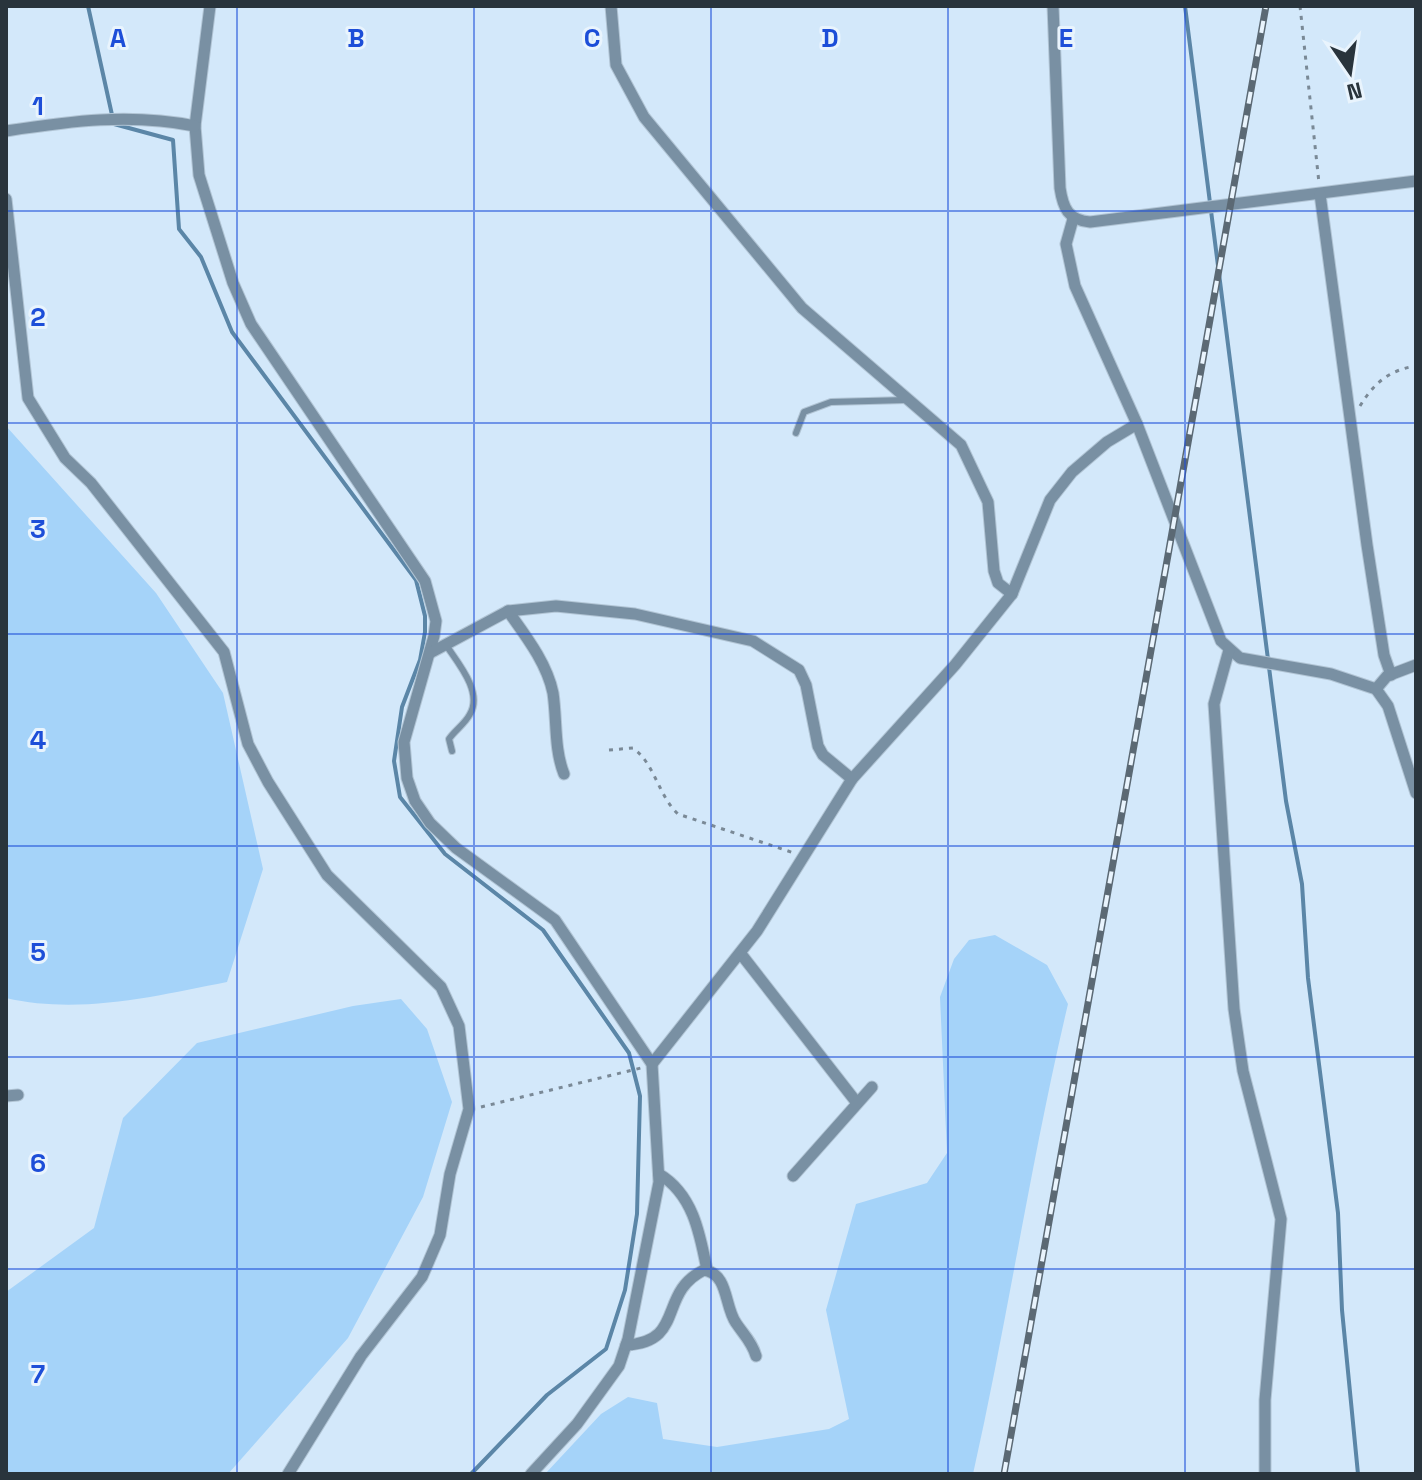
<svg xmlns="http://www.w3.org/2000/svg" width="1422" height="1480" font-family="'Space Grotesk',sans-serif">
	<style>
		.green { fill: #a5d3f9 }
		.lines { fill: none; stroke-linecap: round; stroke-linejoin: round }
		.stream { stroke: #5b86a7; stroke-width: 4 }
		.service-casing { stroke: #b1c4d4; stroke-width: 8 }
		.minor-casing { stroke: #b1c4d4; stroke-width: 13 }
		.path { stroke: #7a8996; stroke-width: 3; stroke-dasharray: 4 6; stroke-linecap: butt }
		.service { stroke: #7990a3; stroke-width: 6 }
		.minor { stroke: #7990a3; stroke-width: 11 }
		.rail-casing { stroke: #5b6974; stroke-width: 7 }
		.rail { stroke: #e9f4fd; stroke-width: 4; stroke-dasharray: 12; stroke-linecap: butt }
		.grid { fill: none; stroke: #1d4ed8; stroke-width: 2; stroke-opacity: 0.55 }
		.grid-label { font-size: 26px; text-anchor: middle; font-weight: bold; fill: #1d4ed8; stroke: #e9f4fd; stroke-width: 6; stroke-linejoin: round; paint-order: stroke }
	</style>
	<rect width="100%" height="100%" fill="#d3e8fa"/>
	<g class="green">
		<path d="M 6,426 L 156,593 L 223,693 L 263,869 L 227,982 C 156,996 79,1015 6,998 Z"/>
		<path d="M 995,935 L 1047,965 L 1068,1004 C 1031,1160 1008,1318 973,1474 L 545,1474 L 601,1414 L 628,1397 L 657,1403 L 663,1439 L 717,1447 L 829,1429 L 849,1419 L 826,1310 L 856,1204 L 927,1183 L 947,1153 L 940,997 L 954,959 L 969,940 Z"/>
		<polygon points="401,999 427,1029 452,1102 423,1197 348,1338 228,1474 6,1474 6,1292 94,1228 123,1118 197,1043 353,1006"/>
	</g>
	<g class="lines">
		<g class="stream">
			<polyline points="88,6 114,124 173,140 179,229 201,257 232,332 416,580 425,616 425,632 420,660 402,707 394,761 400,797 445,854 543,930 629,1053 640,1096 637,1214 625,1290 606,1349 547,1395 471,1474"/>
			<polyline points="1185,6 1286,801 1302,884 1308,978 1338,1213 1342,1310 1358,1474"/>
		</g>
		<g class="service-casing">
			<g id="service">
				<polyline points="796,433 804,412 831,402 906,400"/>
				<path d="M 446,645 C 458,663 483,692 470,714 C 465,724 455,730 449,739 L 452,751"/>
			</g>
		</g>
		<g class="minor-casing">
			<g id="minor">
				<polyline points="210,6 195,126 199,175 233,283 251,324 425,581 436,621 434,636 404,742 407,778 415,801 430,823 456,848 555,920 652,1064 659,1182 628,1339 619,1366 577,1424 531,1474"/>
				<polyline points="611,6 616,65 644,117 802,308 961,445 988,502 994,571 998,583 1012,594"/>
				<path d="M 1053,6 L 1060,188 C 1063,208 1068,220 1090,222 L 1416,181"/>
				<path d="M 6,131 C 71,121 130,113 195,126"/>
				<polyline points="1320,194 1367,545 1384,655 1391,675"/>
				<polyline points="6,199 28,398 65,458 91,483 224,652 248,744 268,782 327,875 441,987 459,1026 469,1109 450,1174 440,1235 422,1277 361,1356 288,1474"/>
				<polyline points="1073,219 1066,244 1075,286 1137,424 1221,641 1240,658 1331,674 1376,689 1388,706 1416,793"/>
				<path d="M 508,611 C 525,635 547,663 553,693 C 557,720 554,749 564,774"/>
				<polyline points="1229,650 1214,704 1234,1009 1243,1071 1281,1219 1265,1400 1265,1474"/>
				<polyline points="430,653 508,611 556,606 635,614 753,641 799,670 806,685 818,746 823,755 852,779"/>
				<polyline points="1376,689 1387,676 1416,665"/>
				<polyline points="741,954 857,1103"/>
				<polyline points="652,1064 757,931 852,779 955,665 1012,594 1050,500 1072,472 1107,442 1137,424"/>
				<polyline points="6,1096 18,1095"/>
				<path d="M 659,1174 C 693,1194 700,1234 707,1270"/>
				<polyline points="793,1176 872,1087"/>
				<path d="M 626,1345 C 686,1342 657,1293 704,1270 C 729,1274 724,1306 736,1323 C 744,1335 752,1342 756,1356"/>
			</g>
		</g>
		<g class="path">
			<polyline points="1300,6 1319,183"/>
			<path d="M 1360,406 C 1374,383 1389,370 1416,366"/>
			<path d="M 609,750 L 633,748 C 655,764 658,795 678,814 L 794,853"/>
			<polyline points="481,1107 641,1068"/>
		</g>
		<use href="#service" class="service"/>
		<use href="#minor" class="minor"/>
		<g class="rail-casing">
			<polyline id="rail" points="1004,1474 1266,6"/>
		</g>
		<use href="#rail" class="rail"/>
	</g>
	<path class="grid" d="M 237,6 L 237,1474M 474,6 L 474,1474M 711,6 L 711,1474M 948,6 L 948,1474M 1185,6 L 1185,1474M 6,211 L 1416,211M 6,423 L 1416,423M 6,634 L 1416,634M 6,846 L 1416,846M 6,1057 L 1416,1057M 6,1269 L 1416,1269"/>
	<g class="grid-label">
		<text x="118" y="47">A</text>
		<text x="356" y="47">B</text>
		<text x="592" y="47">C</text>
		<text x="830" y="47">D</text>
		<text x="1066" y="47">E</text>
		<text x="38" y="115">1</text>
		<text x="38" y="326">2</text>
		<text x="38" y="538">3</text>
		<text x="38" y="749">4</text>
		<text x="38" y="961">5</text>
		<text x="38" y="1172">6</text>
		<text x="38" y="1383">7</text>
	</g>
	<rect width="1422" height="1480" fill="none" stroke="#29343c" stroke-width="16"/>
	<g transform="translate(1350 72) rotate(167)" stroke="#e9f4fd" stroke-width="6" paint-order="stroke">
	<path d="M0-6L14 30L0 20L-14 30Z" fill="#29343c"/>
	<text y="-12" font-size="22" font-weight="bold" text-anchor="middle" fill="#29343c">N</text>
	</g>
</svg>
